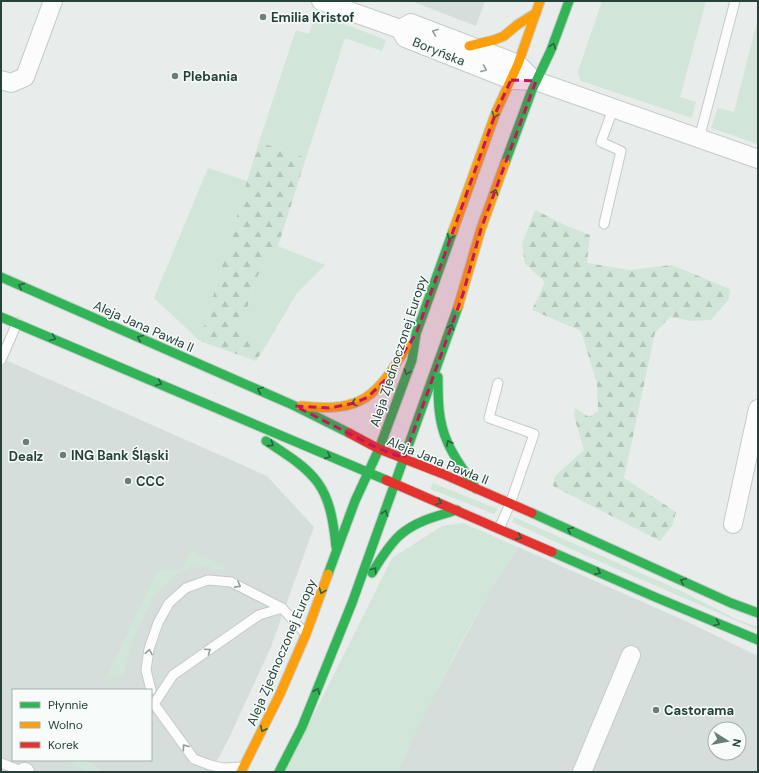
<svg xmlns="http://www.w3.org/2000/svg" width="759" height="773" font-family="'DM Sans',sans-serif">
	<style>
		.built { fill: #d6dedb; fill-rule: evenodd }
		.green { fill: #d1e6d8 }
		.forest { fill: url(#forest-firs) }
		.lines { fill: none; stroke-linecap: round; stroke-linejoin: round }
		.lane-casing { stroke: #c5cac8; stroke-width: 11 }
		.street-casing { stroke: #c5cac8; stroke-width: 20 }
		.fast-casing { stroke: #c3cbc8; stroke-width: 11 }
		.slow-casing { stroke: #c3cbc8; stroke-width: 11 }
		.jam-casing { stroke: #c3cbc8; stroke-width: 11 }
		.lane { stroke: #fcfcfc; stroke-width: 9 }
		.street { stroke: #fcfcfc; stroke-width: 18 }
		.fast { stroke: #30b455; stroke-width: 9 }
		.slow { stroke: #ff9f0a; stroke-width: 9 }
		.jam { stroke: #e5322d; stroke-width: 9 }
		.oneway { stroke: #909f9b }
		.oneway2 { stroke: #286442 }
		.marked { fill: #c2185b; fill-opacity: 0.2; stroke: #c2185b; stroke-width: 3; stroke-dasharray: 8 5; stroke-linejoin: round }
		.poi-dot { fill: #697e78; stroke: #f7fbf9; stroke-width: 1.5 }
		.labels { text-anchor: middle; stroke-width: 3; stroke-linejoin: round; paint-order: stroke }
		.poi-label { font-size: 13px; font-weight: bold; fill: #24423a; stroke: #f7fbf9; text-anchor: start }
		.street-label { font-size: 13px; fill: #24423a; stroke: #f7fbf9 }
	</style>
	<defs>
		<pattern id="forest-firs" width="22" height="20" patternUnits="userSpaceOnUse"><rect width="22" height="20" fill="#d1e6d8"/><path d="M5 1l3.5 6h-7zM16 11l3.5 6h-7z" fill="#b3c6ba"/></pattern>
	</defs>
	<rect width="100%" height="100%" fill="#e8edeb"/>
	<g class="built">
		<polygon points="411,1 485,1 476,26"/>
		<path d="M 1,358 L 267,476 L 314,527 L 271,647 L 229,738 L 211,772 L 1,772 ZM 13,690 L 151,690 L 151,760 L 13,760 Z"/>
		<path d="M 518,547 L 688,622 L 758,656 L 758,772 L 397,772 L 426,709 L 490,591 ZM 715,729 L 739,729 L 739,753 L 715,753 Z"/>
	</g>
	<g class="green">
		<polygon points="602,1 706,1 680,97 696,102 692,118 581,81 578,72"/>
		<polygon points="316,13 386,40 382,51 345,38 306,158 259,142 296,30 309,34"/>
		<polygon points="758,18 758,144 711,128 718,108 734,112"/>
		<polygon points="208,168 247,181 200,341 154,298"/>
		<polygon points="278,246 325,265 297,293 267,344 241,330 252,291 263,263"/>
		<polygon points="433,483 498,509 494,514 430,489"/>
		<polygon points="514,517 679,590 736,619 758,627 758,630 582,554 512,522"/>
		<path d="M 463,523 L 518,547 C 471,619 433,694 397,772 L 285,772 L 392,558 L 442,526 Z"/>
		<polygon points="191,551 225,566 223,571 199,564 177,574 153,597 132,642 123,675 106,679 157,571 182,569"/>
		<polygon points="68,760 87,760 102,772 88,772"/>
	</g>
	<g class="forest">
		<polygon points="259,142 306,158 278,246 263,263 252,291 241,330 267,344 256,361 200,341 247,181"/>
		<polygon points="535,210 567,226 590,235 587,263 630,270 672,265 730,289 729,299 711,320 692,321 670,317 655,333 624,478 676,512 672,526 660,541 553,486 555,476 584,450 574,416 575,408 589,417 598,411 597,384 581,331 532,310 545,282 525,264 522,244"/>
	</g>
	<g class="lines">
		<g class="lane-casing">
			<g id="lane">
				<polyline points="699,139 735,1"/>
				<polyline points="604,224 621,151 601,142 613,109"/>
				<polyline points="1,360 17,323"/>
				<polyline points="498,383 489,418 534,434 510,504 499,529"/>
				<polyline points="151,690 146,670 149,649 158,623 169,603 186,588 208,580 231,582 282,608"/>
				<polyline points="1,763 24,772"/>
				<polyline points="243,767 223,768 210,765 194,759 154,704 173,675 259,615 282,608 305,633"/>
			</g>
		</g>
		<g class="street-casing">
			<g id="street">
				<polyline points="321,1 400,29"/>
				<polyline points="400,29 405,38 511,80 536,81 758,159"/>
				<polyline points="400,29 411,23 416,25 518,64 528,74"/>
				<polyline points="1,80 11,83 25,77 53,1"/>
				<polyline points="733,524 758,409"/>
				<polyline points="24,772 25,772"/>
				<polyline points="582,772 631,655"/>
			</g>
		</g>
		<g class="fast-casing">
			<g id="fast">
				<polyline points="505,163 532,90 551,50 569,1"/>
				<polyline points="1,277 295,406 349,433"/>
				<polyline points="1,317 386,480"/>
				<path d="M 438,377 C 438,399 438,421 447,441 C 453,457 467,474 476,489"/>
				<path d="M 266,441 C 317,474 330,484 336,547"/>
				<polyline points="532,513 731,603 758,613"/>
				<polyline points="552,552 655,597 758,640"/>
				<path d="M 372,573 C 380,560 388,546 400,535 C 416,521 437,516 457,510"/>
				<polyline points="328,574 355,501 379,449 412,360 416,334 453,231"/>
				<polyline points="279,772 302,727 352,603 458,307"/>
			</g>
		</g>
		<g class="slow-casing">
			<g id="slow">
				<polyline points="469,46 494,40 504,36 517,25 536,13"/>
				<polyline points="453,231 496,112 518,64 540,1"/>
				<polyline points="458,307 481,229 505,163"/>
				<path d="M 301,406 C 363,413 377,396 407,346"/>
				<polyline points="241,772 280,694 306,634 328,574"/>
			</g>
		</g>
		<g class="jam-casing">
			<g id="jam">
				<polyline points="349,433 379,449 443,474 532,513"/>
				<polyline points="386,480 552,552"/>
			</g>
		</g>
		<use href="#lane" class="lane"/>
		<use href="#street" class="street"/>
		<use href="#fast" class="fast"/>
		<use href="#slow" class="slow"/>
		<use href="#jam" class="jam"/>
	</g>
	<defs><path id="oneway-chevron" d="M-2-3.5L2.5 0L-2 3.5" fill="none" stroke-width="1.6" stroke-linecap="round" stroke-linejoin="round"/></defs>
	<g class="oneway">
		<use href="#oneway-chevron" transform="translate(435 32) rotate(-158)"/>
		<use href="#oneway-chevron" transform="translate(484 69) rotate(22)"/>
		<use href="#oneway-chevron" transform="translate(238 585) rotate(28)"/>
		<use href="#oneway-chevron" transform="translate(208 651) rotate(-35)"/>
		<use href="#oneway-chevron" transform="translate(149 652) rotate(-79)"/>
		<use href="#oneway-chevron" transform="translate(185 747) rotate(-126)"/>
	</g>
	<g class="oneway2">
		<use href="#oneway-chevron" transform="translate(553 46) rotate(-69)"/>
		<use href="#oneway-chevron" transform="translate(495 115) rotate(111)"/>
		<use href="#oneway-chevron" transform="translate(495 192) rotate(-70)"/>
		<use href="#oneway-chevron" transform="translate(450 237) rotate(110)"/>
		<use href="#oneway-chevron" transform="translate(21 286) rotate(-156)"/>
		<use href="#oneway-chevron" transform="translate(451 327) rotate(-70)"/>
		<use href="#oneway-chevron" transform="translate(53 338) rotate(23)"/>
		<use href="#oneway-chevron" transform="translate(140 338) rotate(-157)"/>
		<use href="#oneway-chevron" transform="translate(407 372) rotate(110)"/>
		<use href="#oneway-chevron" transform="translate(159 383) rotate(23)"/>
		<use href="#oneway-chevron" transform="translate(260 390) rotate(-157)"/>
		<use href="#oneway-chevron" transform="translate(354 403) rotate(162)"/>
		<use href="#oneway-chevron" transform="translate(449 443) rotate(-116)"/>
		<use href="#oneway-chevron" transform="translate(271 444) rotate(33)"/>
		<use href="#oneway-chevron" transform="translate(328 456) rotate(24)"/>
		<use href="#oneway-chevron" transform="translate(439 502) rotate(23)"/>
		<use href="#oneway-chevron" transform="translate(385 513) rotate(-70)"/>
		<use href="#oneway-chevron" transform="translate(570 530) rotate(-156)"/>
		<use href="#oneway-chevron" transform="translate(519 537) rotate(24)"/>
		<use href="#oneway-chevron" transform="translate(374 570) rotate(-56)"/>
		<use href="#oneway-chevron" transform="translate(598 572) rotate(24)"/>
		<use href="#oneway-chevron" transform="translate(683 581) rotate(-155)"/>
		<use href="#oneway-chevron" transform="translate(322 591) rotate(111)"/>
		<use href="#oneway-chevron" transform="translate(717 623) rotate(22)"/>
		<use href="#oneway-chevron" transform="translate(317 691) rotate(-68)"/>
		<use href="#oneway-chevron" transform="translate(263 729) rotate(116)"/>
	</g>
	<path class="marked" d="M 511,80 L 536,81 L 481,229 L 463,294 L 404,458 L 379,449 L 295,406 L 330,408 L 355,403 L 368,397 L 385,380 L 416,334 L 496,112 Z"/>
	<g class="poi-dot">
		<circle cx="263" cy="17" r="4"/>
		<circle cx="175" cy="76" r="4"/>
		<circle cx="26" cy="442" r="4"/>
		<circle cx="63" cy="455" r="4"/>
		<circle cx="128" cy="481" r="4"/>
		<circle cx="656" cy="710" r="4"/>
	</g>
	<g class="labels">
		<g class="poi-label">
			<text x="271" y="22">Emilia Kristof</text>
			<text x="183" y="81">Plebania</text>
			<text x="71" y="460">ING Bank Śląski</text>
			<text x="26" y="461" text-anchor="middle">Dealz</text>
			<text x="136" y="486">CCC</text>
			<text x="664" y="715">Castorama</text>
		</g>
		<g class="street-label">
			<text transform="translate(439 51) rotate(22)" y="5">Boryńska</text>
			<text transform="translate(144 326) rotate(24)" y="5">Aleja Jana Pawła II</text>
			<text transform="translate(398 351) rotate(-72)" y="5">Aleja Zjednoczonej Europy</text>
			<text transform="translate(438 460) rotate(22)" y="5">Aleja Jana Pawła II</text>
			<text transform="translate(281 652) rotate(-67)" y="5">Aleja Zjednoczonej Europy</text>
		</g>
	</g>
	<rect width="759" height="773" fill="none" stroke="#24423a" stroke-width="4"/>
	<rect x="12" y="689" width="140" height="72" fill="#f7fbf9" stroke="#a3b1ad"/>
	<rect x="20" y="702" width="20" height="6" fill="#30b455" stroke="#a3b1ad"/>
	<text x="48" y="709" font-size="12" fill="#24423a">Płynnie</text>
	<rect x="20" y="722" width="20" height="6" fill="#ff9f0a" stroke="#a3b1ad"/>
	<text x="48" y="729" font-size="12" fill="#24423a">Wolno</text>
	<rect x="20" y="742" width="20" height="6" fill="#e5322d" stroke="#a3b1ad"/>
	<text x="48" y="749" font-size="12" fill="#24423a">Korek</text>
	<g transform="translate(727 741) rotate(101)"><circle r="19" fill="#f7fbf9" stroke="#a3b1ad"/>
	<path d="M0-3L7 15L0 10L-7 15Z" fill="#697e78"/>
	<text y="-6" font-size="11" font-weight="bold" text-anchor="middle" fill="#24423a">N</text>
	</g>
</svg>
